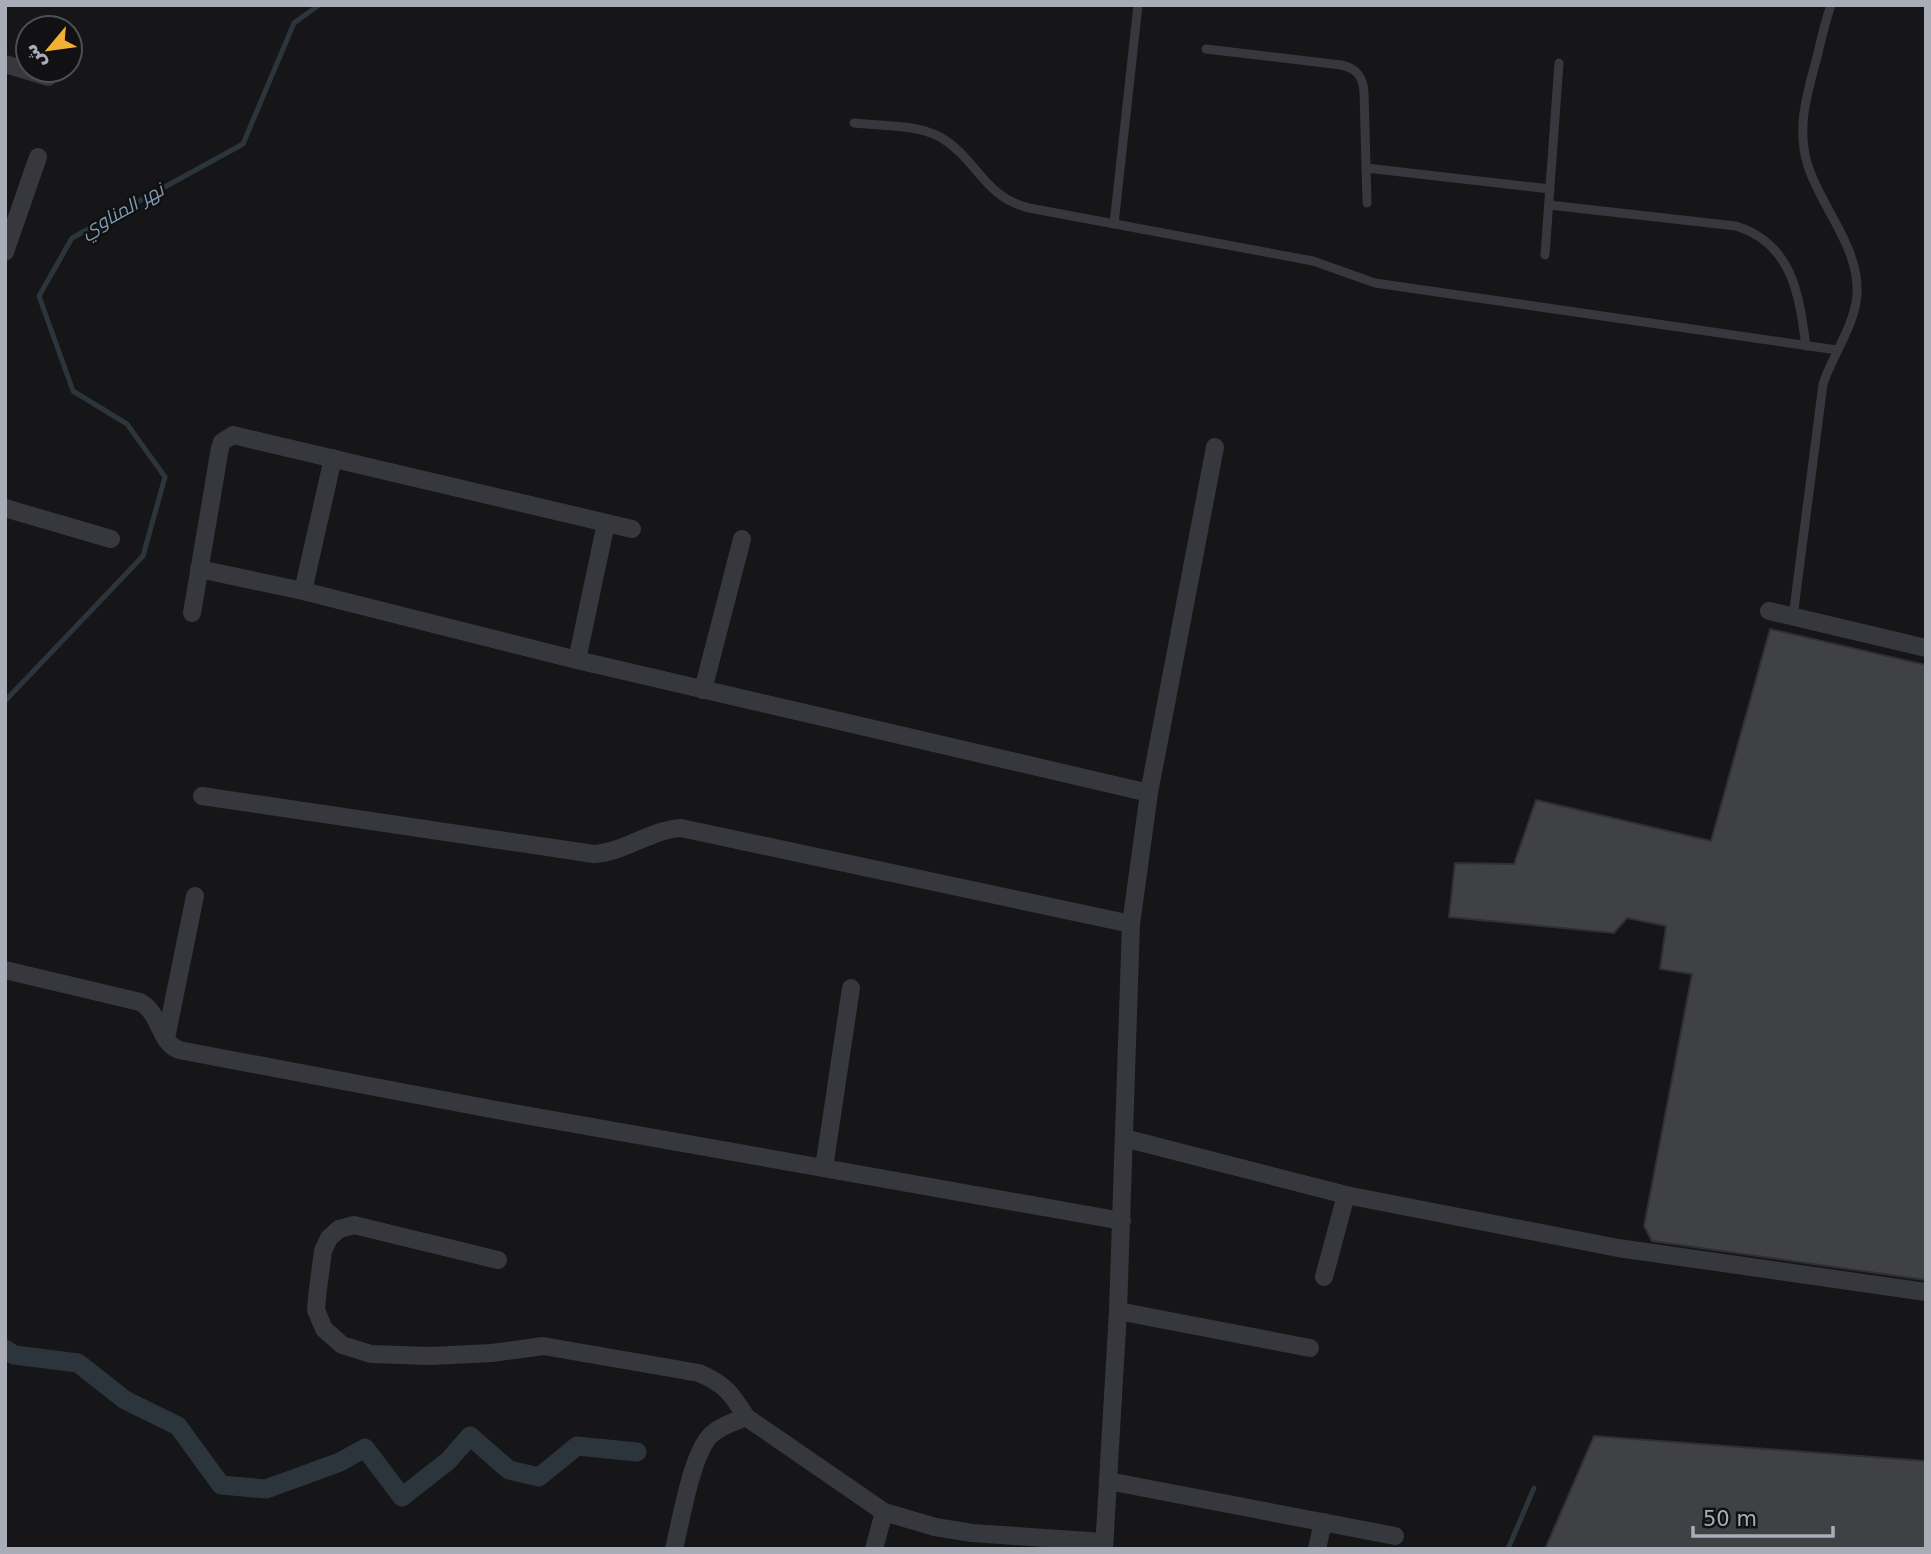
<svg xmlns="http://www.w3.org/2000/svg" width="1931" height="1554" font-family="'DejaVu Sans',Cairo,sans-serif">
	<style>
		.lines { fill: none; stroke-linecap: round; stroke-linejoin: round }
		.stream { stroke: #2c353c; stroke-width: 5 }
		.canal { stroke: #2c353c; stroke-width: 19 }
		.building { fill: #404145; stroke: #303034; stroke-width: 2 }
		.lane { stroke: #37383d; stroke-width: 9 }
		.street { stroke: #37383d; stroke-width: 18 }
		.labels { text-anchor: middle; stroke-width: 5; stroke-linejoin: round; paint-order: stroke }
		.water-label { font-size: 19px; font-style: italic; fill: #7f9bb3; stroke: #111113 }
	</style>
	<rect width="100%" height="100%" fill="#161618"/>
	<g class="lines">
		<g class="stream">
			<polyline points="5,701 143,556 165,477 127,424 73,391 39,296 72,238 243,144 294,23 319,5"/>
			<polyline points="1508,1549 1534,1488"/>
		</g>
		<polyline class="canal" points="5,1349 14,1355 78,1363 125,1400 178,1426 221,1485 266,1489 340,1462 365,1448 402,1497 448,1461 470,1436 509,1470 539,1477 577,1446 637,1452"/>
	</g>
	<g class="building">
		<polygon points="1770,629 1926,665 1926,1280 1652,1241 1644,1226 1692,974 1660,969 1666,926 1627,918 1614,933 1449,917 1455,863 1514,864 1536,800 1711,841"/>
		<polygon points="1594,1436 1926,1461 1926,1549 1545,1549"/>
	</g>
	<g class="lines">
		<g class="lane">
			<path d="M 1206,49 L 1341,65 C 1356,68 1363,76 1364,92 L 1367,203"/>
			<path d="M 854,123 C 881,126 916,124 940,137 C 977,158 983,197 1029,208 L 1313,261 L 1375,283 L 1837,350"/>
			<polyline points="1366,168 1550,189"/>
			<path d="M 1549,205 L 1736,226 C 1793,244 1799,295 1806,346"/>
			<polyline points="1114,224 1138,5"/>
			<polyline points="1545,255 1559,63"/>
			<path d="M 1793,617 L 1823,384 C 1833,354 1854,327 1857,295 C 1860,248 1822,209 1808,166 C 1796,128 1807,94 1817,57 C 1821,40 1825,22 1831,5"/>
		</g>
		<g class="street">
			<polyline points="5,64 48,77"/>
			<polyline points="5,252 38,157"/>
			<polyline points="5,508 111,539"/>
			<polyline points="199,569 303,591 577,660 1149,793"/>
			<polyline points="303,591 333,458"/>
			<polyline points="1769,611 1926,648"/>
			<polyline points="192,613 220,448 222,442 233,435 632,529"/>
			<polyline points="577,660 606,523"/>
			<polyline points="703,690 742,539"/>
			<path d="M 202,796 L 594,854 C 625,852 650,830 681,828 L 1131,924"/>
			<path d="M 5,970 L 140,1002 C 160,1012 159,1043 179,1050 L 491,1109 L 1122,1221"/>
			<polyline points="166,1038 195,896"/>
			<polyline points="1124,1138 1346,1195 1618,1248 1926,1292"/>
			<polyline points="824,1168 851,988"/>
			<path d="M 498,1260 L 354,1225 L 339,1229 L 329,1238 L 323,1251 L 317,1297 L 316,1310 L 324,1329 L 342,1345 L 371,1354 L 430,1356 L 492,1353 L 543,1346 L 699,1373 C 725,1384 732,1394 746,1417"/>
			<polyline points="1324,1277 1346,1195"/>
			<polyline points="1118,1311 1310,1348"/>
			<polyline points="1108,1481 1395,1536"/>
			<path d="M 674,1549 C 681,1521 692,1451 712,1434 C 722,1425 734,1422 746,1417 L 884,1512 L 935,1527 L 972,1533 L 1104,1542"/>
			<polyline points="874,1549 884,1512"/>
			<polyline points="1104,1549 1118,1311 1131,924 1149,793 1215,447"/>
			<polyline points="1317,1549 1323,1522"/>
		</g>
	</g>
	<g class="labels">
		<g class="water-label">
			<text transform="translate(122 210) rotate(-29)" y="7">نهر المناوي</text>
		</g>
	</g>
	<rect width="1931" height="1554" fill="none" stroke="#a8adb8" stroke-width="14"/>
	<g transform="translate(49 49) rotate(241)"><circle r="33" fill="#111113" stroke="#4d4f55" stroke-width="2"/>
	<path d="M0-5L12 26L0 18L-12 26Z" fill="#f2b134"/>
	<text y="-10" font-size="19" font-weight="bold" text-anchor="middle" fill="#a8adb8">ش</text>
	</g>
	<path d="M1693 1526v10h140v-10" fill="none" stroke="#a8adb8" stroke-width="3.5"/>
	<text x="1703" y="1526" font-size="21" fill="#a8adb8" stroke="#111113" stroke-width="5" paint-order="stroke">50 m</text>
</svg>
